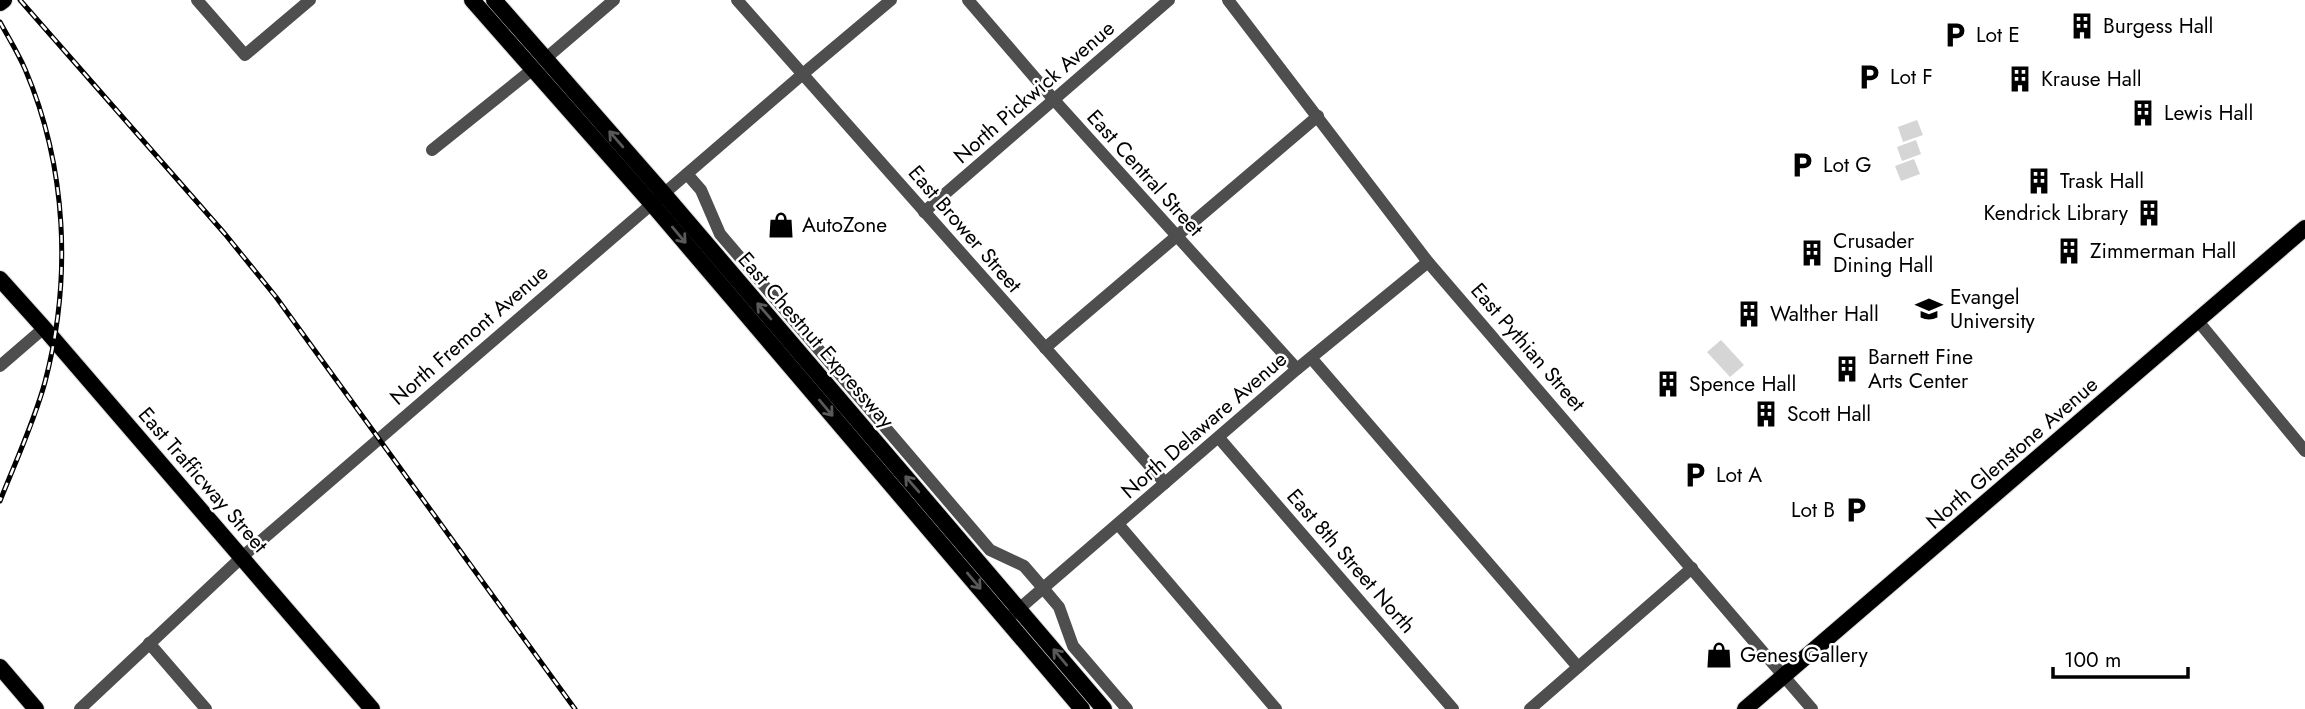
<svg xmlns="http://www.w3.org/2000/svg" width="2305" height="709" font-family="Jost,sans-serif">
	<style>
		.grass { fill: #d5d5d5 }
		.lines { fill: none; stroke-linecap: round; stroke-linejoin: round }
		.major-casing { stroke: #dbdbdb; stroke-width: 18 }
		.minor { stroke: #4e4e4e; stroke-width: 12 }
		.major { stroke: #000; stroke-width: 16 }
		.rail-casing { stroke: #000; stroke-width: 5 }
		.rail { stroke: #fff; stroke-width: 2.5; stroke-dasharray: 8; stroke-linecap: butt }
		.oneway { stroke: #595959 }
		.labels { text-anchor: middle; stroke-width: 5; stroke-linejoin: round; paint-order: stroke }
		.poi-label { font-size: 21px; fill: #000; stroke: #fff; text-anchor: start }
		.street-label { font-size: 21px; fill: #000; stroke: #fff }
	</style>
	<rect width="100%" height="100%" fill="#fff"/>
	<g class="grass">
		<polygon points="1917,120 1923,135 1903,142 1898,127"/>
		<polygon points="1916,140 1921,154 1902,161 1897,147"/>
		<polygon points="1914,159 1920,174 1901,181 1895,166"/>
		<polygon points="1721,340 1744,365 1730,377 1707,352"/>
	</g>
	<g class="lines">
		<g class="major-casing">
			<g id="major">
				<polyline points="472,0 652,204 1082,709"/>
				<polyline points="494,0 664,194 1104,709"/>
				<polyline points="0,3 4,0"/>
				<polyline points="0,279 44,328 372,709"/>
				<polyline points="0,667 36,709"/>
				<polyline points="1745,709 2305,228"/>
			</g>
		</g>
		<g class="minor">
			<polyline points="197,0 245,55 310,0"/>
			<polyline points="737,0 1165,483"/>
			<polyline points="968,0 1055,101 1297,369"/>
			<polyline points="1228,0 1428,262 1812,709"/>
			<polyline points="545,59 614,0"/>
			<polyline points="432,150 533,69"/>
			<polyline points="687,174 701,190 720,234 990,550 1024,566 1043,588 1059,607 1073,646 1127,709"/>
			<polyline points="924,212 1169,0"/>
			<polyline points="2198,321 2305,451"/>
			<polyline points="1045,348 1318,116"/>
			<polyline points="1312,359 1578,667"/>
			<polyline points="0,366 44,328"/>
			<polyline points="1219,438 1453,709"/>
			<polyline points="1118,524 1276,709"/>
			<polyline points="1012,615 1297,369 1428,262"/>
			<polyline points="149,643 206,709"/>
			<polyline points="80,709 242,557 804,73 891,0"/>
			<polyline points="1530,709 1692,568"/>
		</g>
		<use href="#major" class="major"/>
		<g class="rail-casing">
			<g id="rail">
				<polyline points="20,0 225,234 276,297 575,709"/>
				<path d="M 0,22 C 8,37 18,53 25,69 C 67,167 72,279 45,382 C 34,422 15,463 0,501"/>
			</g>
		</g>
		<use href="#rail" class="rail"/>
	</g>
	<defs><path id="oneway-shaft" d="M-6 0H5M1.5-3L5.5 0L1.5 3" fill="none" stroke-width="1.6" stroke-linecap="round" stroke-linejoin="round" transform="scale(1.75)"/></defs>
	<g class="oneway">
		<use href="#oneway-shaft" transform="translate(616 139) rotate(-131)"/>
		<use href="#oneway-shaft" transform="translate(679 235) rotate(50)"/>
		<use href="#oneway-shaft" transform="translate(764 311) rotate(-131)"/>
		<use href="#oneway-shaft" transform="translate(826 408) rotate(50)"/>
		<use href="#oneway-shaft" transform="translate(912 484) rotate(-131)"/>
		<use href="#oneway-shaft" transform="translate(974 581) rotate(50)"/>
		<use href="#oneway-shaft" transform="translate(1060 657) rotate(-130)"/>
	</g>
	<defs>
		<g id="building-bare" transform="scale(2.1)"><path d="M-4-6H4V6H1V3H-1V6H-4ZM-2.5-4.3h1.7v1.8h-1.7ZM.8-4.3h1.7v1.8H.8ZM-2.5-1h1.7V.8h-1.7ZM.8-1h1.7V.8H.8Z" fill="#000" stroke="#fff" stroke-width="2.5" paint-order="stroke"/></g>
		<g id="parking-bare" transform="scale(2.1)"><path d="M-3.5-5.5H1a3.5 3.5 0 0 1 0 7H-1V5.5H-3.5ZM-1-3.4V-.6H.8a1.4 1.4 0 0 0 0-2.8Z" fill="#000" stroke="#fff" stroke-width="2.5" paint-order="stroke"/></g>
		<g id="shop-bare" transform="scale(2.1)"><path d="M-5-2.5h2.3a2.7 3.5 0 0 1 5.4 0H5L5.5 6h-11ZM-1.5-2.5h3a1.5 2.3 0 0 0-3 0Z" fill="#000" stroke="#fff" stroke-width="2.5" paint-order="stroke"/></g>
		<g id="university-bare" transform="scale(2.1)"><path d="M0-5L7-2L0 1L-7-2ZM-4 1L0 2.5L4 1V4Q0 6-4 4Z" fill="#000" stroke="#fff" stroke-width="2.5" paint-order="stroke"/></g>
	</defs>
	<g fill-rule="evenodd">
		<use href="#building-bare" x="2082" y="26"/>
		<use href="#parking-bare" x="1955" y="35"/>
		<use href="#parking-bare" x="1869" y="77"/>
		<use href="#building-bare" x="2020" y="79"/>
		<use href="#building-bare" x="2143" y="113"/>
		<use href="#parking-bare" x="1802" y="165"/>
		<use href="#building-bare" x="2039" y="181"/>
		<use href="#building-bare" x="2149" y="213"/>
		<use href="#shop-bare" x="781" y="225"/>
		<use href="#building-bare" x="2069" y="251"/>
		<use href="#building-bare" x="1812" y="253"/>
		<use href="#university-bare" x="1929" y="309"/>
		<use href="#building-bare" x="1749" y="314"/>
		<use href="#building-bare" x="1847" y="369"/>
		<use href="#building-bare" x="1668" y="384"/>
		<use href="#building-bare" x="1766" y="414"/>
		<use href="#parking-bare" x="1695" y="475"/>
		<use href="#parking-bare" x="1856" y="510"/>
		<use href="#shop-bare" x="1719" y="655"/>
	</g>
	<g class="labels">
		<g class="poi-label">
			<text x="2103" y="33">Burgess Hall</text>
			<text x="1976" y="42">Lot E</text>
			<text x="1890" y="84">Lot F</text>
			<text x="2041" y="86">Krause Hall</text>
			<text x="2164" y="120">Lewis Hall</text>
			<text x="1823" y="172">Lot G</text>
			<text x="2060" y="188">Trask Hall</text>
			<text x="2128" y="220" text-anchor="end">Kendrick Library</text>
			<text x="802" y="232">AutoZone</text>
			<text x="1833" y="248">Crusader<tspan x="1833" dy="24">Dining Hall</tspan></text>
			<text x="2090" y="258">Zimmerman Hall</text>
			<text x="1950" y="304">Evangel<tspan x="1950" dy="24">University</tspan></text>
			<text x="1770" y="321">Walther Hall</text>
			<text x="1868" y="364">Barnett Fine<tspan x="1868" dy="24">Arts Center</tspan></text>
			<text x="1689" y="391">Spence Hall</text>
			<text x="1787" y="421">Scott Hall</text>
			<text x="1716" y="482">Lot A</text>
			<text x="1835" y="517" text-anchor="end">Lot B</text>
			<text x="1740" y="662">Genes Gallery</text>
		</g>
		<g class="street-label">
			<text transform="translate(1034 92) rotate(-41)" y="7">North Pickwick Avenue</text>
			<text transform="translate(1145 173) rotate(48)" y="7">East Central Street</text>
			<text transform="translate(965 229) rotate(49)" y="7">East Brower Street</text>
			<text transform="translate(469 335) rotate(-41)" y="7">North Fremont Avenue</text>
			<text transform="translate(816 340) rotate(49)" y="7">East Chestnut Expressway</text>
			<text transform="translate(1528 347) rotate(49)" y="7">East Pythian Street</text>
			<text transform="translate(1204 425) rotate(-41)" y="7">North Delaware Avenue</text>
			<text transform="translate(2012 453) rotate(-41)" y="7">North Glenstone Avenue</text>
			<text transform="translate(203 480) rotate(49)" y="7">East Trafficway Street</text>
			<text transform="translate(1351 561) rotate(49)" y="7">East 8th Street North</text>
		</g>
	</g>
	<path d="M2053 667v10h135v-10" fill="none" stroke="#000000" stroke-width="3.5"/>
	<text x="2064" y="667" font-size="21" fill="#000000" stroke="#ffffff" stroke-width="5" paint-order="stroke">100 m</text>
</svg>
